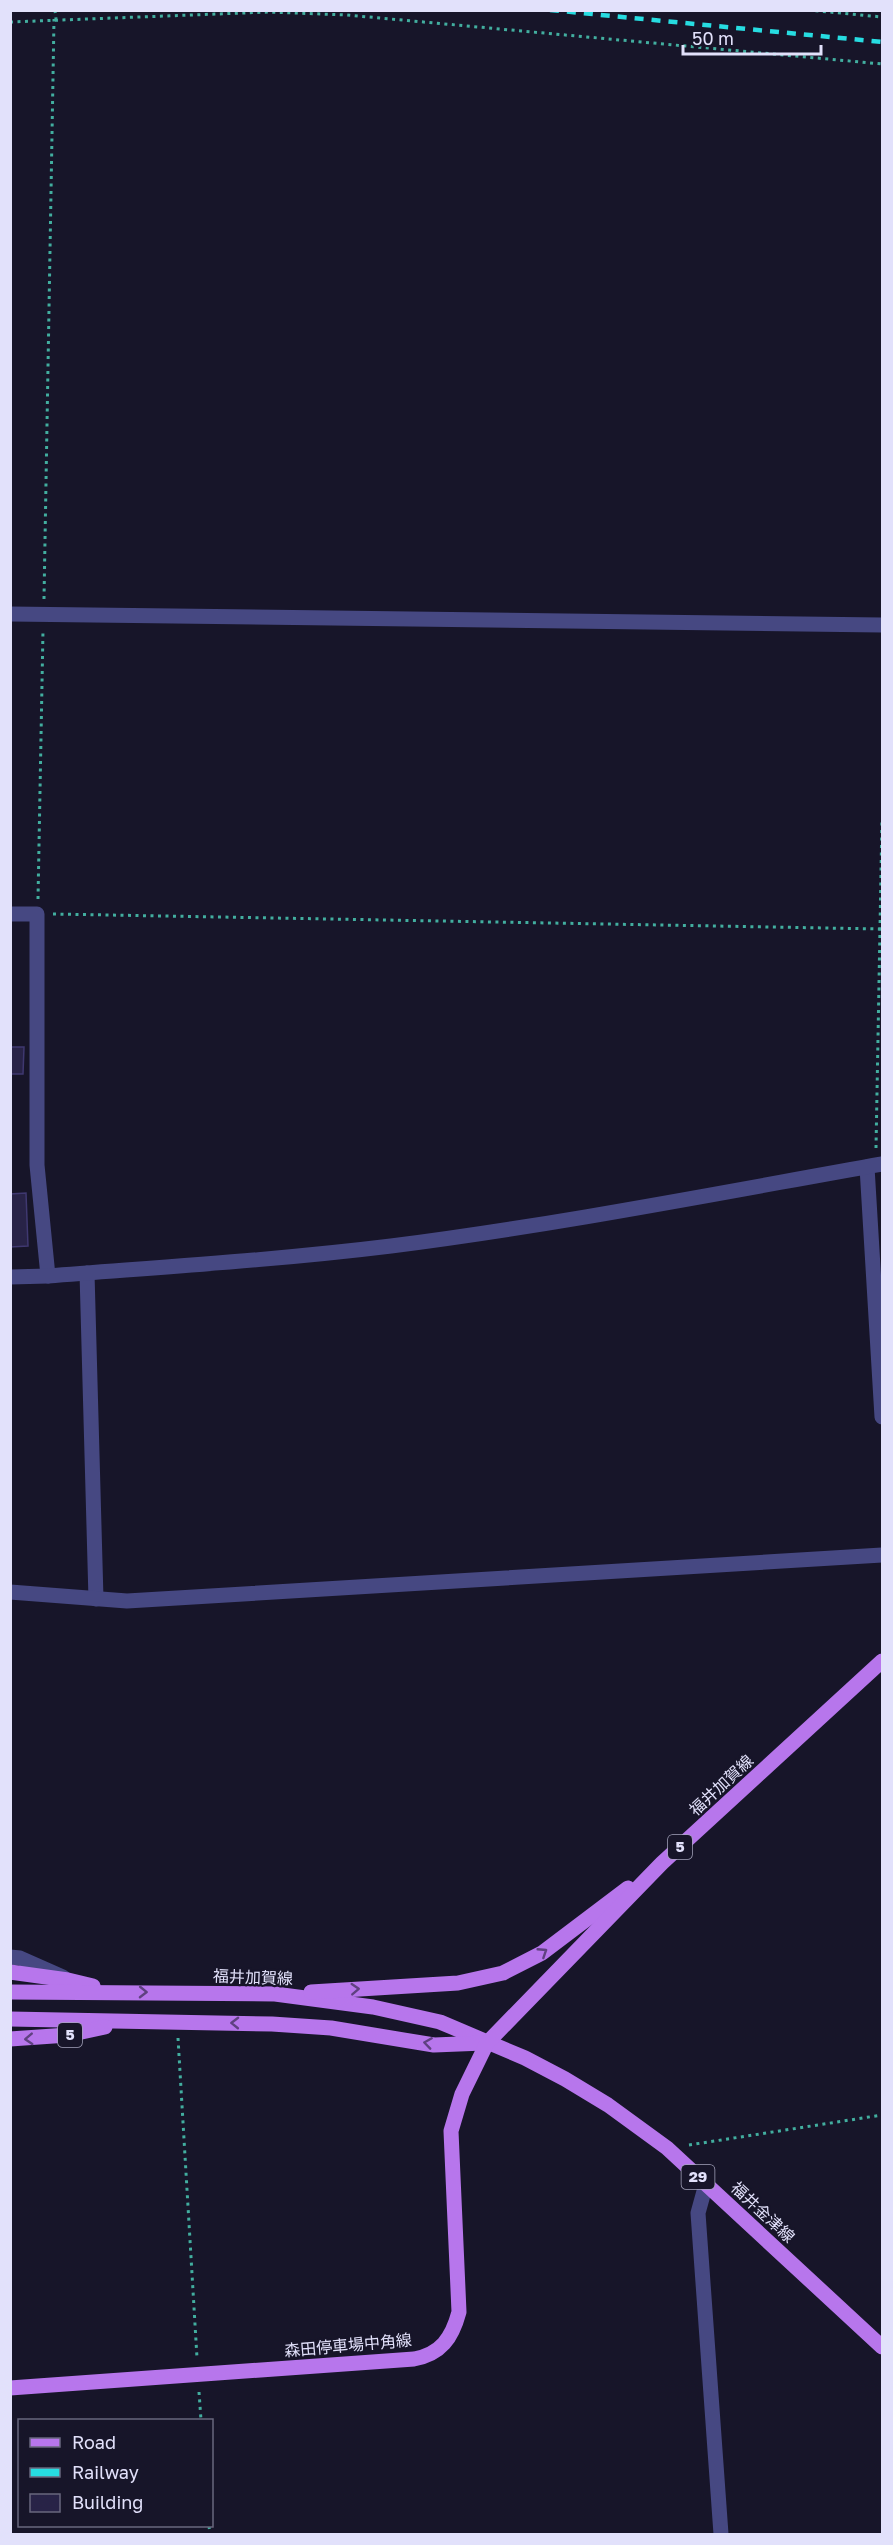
<svg xmlns="http://www.w3.org/2000/svg" width="893" height="2545" font-family="'Golos Text','Noto Sans JP',sans-serif">
	<style>
		.building { fill: #282347; stroke: #3f3870; stroke-width: 1.5 }
		.lines { fill: none; stroke-linecap: round; stroke-linejoin: round }
		.path { stroke: #42ae9f; stroke-width: 3; stroke-dasharray: 3 4.5; stroke-linecap: butt }
		.minor { stroke: #464882; stroke-width: 15 }
		.major { stroke: #b776ec; stroke-width: 15 }
		.rail { stroke: #27dce1; stroke-width: 4.5; stroke-dasharray: 9 8; stroke-linecap: butt }
		.oneway { stroke: #5f4181 }
		.labels { text-anchor: middle; stroke-width: 4.5; stroke-linejoin: round; paint-order: stroke }
		.shield { fill: #171529; stroke: #a5a4bc; stroke-width: 1.5 }
		.shield-label { font-size: 15px; font-weight: bold; fill: #e2e1fb }
		.street-label { font-size: 16px; fill: #e2e1fb; stroke: #171529 }
	</style>
	<rect width="100%" height="100%" fill="#171529"/>
	<g class="building">
		<polygon points="10,1047 24,1047 23,1074 10,1074"/>
		<polygon points="26,1193 28,1246 10,1247 10,1194"/>
	</g>
	<g class="lines">
		<g class="path">
			<polyline points="55,10 56,19"/>
			<polyline points="808,10 882,17"/>
			<polyline points="10,22 269,12 347,15 882,64"/>
			<polyline points="44,599 54,19"/>
			<polyline points="38,899 43,630"/>
			<polyline points="53,914 881,929"/>
			<polyline points="876,1148 882,818"/>
			<polyline points="178,2038 197,2358"/>
			<polyline points="689,2145 882,2115"/>
			<polyline points="199,2392 201,2420"/>
			<polyline points="209,2526 210,2534"/>
		</g>
		<g class="minor">
			<polyline points="10,614 882,625"/>
			<polyline points="10,914 37,914 37,1165 48,1276"/>
			<polyline points="867,1167 882,1417"/>
			<polyline points="87,1273 96,1599"/>
			<path d="M 10,1277 L 48,1276 C 162,1267 277,1260 391,1246 C 556,1225 719,1193 882,1164"/>
			<polyline points="10,1592 127,1601 882,1555"/>
			<polyline points="10,1957 20,1958 63,1977"/>
			<polyline points="706,2184 698,2213 721,2534"/>
		</g>
		<g class="major">
			<polyline points="10,1972 68,1980 93,1986"/>
			<polyline points="10,1992 275,1994 373,2007 440,2022 525,2058 565,2079 608,2105 667,2148 882,2347"/>
			<polyline points="311,1992 458,1983 503,1973 542,1953 628,1888"/>
			<polyline points="10,2019 272,2024 331,2028 434,2045 484,2043"/>
			<polyline points="10,2039 68,2035 105,2027"/>
			<path d="M 10,2388 L 414,2359 C 441,2354 452,2338 459,2312 L 451,2131 L 462,2094 L 487,2043 L 662,1863 L 882,1661"/>
		</g>
		<polyline class="rail" points="550,10 882,42"/>
	</g>
	<defs><path id="oneway-chevron" d="M-2-3.5L2.5 0L-2 3.5" fill="none" stroke-width="1.6" stroke-linecap="round" stroke-linejoin="round" transform="scale(1.5)"/></defs>
	<g class="oneway">
		<use href="#oneway-chevron" transform="translate(543 1952) rotate(-33)"/>
		<use href="#oneway-chevron" transform="translate(355 1989) rotate(-3)"/>
		<use href="#oneway-chevron" transform="translate(143 1992) rotate(1)"/>
		<use href="#oneway-chevron" transform="translate(235 2023) rotate(-179)"/>
		<use href="#oneway-chevron" transform="translate(29 2039) rotate(177)"/>
		<use href="#oneway-chevron" transform="translate(428 2043) rotate(-172)"/>
	</g>
	<g class="labels">
		<g class="shield">
			<rect x="668" y="1835" width="24" height="24" rx="4.5"/>
			<rect x="58" y="2023" width="24" height="24" rx="4.5"/>
			<rect x="681.5" y="2165" width="33" height="24" rx="4.5"/>
		</g>
		<g class="shield-label">
			<text x="680" y="1852">5</text>
			<text x="70" y="2040">5</text>
			<text x="698" y="2182">29</text>
		</g>
		<g class="street-label">
			<text transform="translate(721 1785) rotate(-43)" y="6">福井加賀線</text>
			<text transform="translate(253 1977) rotate(2)" y="6">福井加賀線</text>
			<text transform="translate(763 2212) rotate(43)" y="6">福井金津線</text>
			<text transform="translate(348 2345) rotate(-5)" y="6">森田停車場中角線</text>
		</g>
	</g>
	<rect width="893" height="2545" fill="none" stroke="#e2e1fb" stroke-width="24"/>
	<rect x="18" y="2419" width="195" height="108" fill="#171529" stroke="#68677d" stroke-width="1.5"/>
	<rect x="30" y="2438" width="30" height="9" fill="#b776ec" stroke="#68677d" stroke-width="1.5"/>
	<text x="72" y="2449" font-size="18" fill="#e2e1fb">Road</text>
	<rect x="30" y="2468" width="30" height="9" fill="#27dce1" stroke="#68677d" stroke-width="1.5"/>
	<text x="72" y="2479" font-size="18" fill="#e2e1fb">Railway</text>
	<rect x="30" y="2494" width="30" height="18" fill="#282347" stroke="#68677d" stroke-width="1.5"/>
	<text x="72" y="2509" font-size="18" fill="#e2e1fb">Building</text>
	<path d="M683 45v9h138v-9" fill="none" stroke="#e2e1fb" stroke-width="3"/>
	<text x="692" y="45" font-size="18" fill="#e2e1fb" stroke="#171529" stroke-width="4.5" paint-order="stroke">50 m</text>
</svg>
